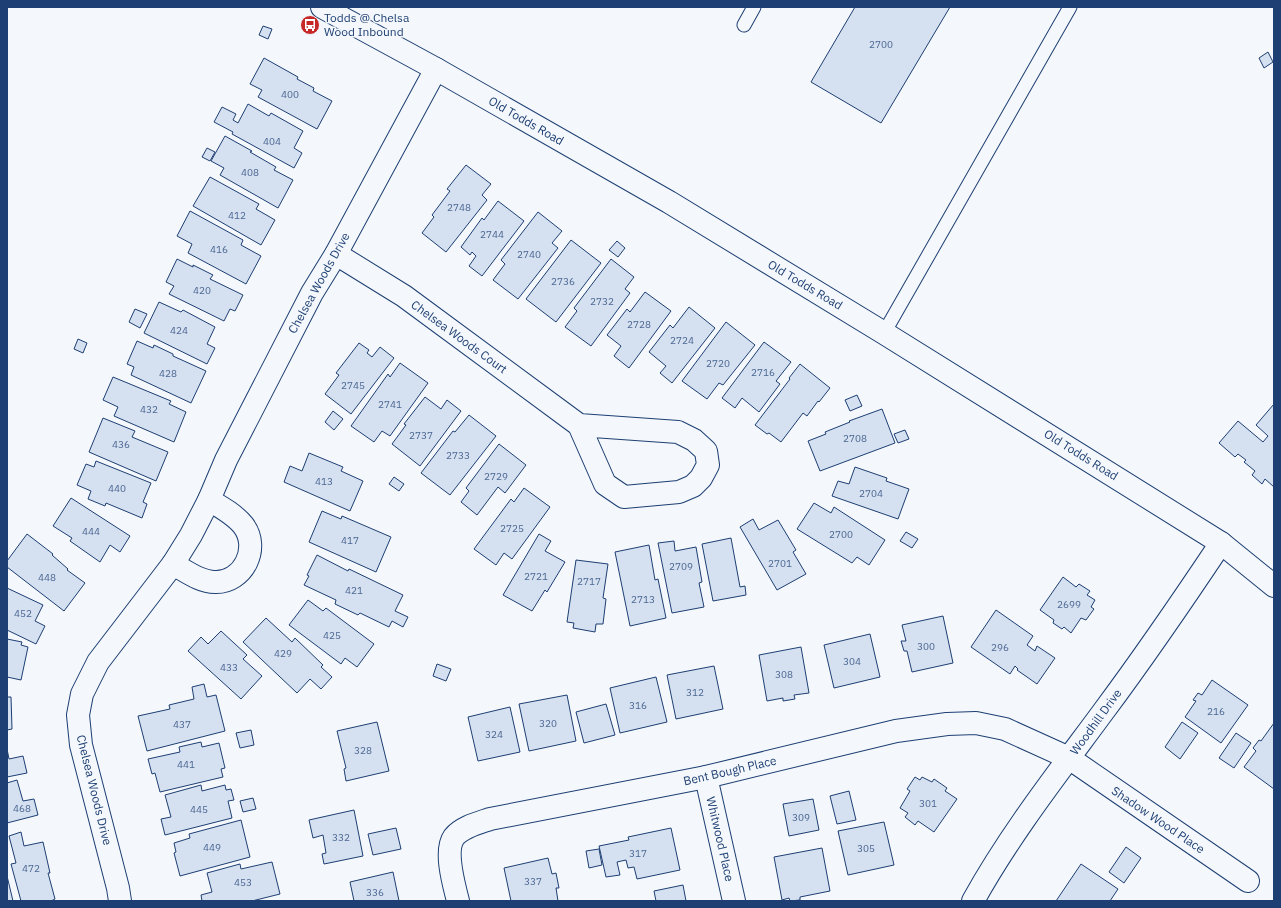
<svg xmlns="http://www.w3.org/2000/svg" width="1281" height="908" font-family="'IBM Plex Sans',sans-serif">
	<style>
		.building { fill: #d5e0f0; stroke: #1d3f73 }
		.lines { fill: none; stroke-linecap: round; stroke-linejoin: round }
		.service-casing { stroke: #1d3f73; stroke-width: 15 }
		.minor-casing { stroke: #1d3f73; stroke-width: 24 }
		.tertiary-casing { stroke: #1d3f73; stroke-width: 24 }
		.secondary-casing { stroke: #1d3f73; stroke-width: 24 }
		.service { stroke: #f4f7fb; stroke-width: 13 }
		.minor { stroke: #f4f7fb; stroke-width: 22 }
		.tertiary { stroke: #f4f7fb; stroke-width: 22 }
		.secondary { stroke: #f4f7fb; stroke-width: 22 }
		.labels { text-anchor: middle; stroke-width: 3; stroke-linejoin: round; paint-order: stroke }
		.number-label { font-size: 10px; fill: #4b6792 }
		.poi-label { font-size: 12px; fill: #1d3f73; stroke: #f4f7fb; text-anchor: start }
		.street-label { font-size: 12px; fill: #1d3f73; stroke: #f4f7fb }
	</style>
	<rect width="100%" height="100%" fill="#f4f7fb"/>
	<g class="building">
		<polygon points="855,7 950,7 881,123 811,82"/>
		<polygon points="263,26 272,29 268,39 259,35"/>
		<polygon points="1268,52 1273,62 1264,68 1259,58"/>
		<polygon points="264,58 298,77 297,79 314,88 313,91 332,101 317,129 258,97 262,90 250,84"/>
		<polygon points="248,104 269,116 271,113 303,131 294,148 302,153 294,168 232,134 233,132 214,122 222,107 236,114 233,120 238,123"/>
		<polygon points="225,136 252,151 250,152 276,167 274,170 293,180 278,208 220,175 224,168 211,161"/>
		<polygon points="207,148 215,152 210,161 202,157"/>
		<polygon points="466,165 491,184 482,195 487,200 446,252 422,233 434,217 432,215 450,191 447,189"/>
		<polygon points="210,177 259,204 256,209 275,220 261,245 193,206"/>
		<polygon points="498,201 524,221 482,276 469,266 476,256 472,252 470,255 461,247 482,218 484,220"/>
		<polygon points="190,211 243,240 241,245 261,256 246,284 188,253 192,244 177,236"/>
		<polygon points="538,212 562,231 552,243 558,248 518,299 493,280 505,264 501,260"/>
		<polygon points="571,240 601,263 556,322 526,299"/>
		<polygon points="617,241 625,248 618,257 609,250"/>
		<polygon points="177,259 193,267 193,265 213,275 210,279 243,295 235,311 230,309 224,321 169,294 174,286 166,282"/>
		<polygon points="611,259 634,277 625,289 630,293 591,346 565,327 577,311 574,308"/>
		<polygon points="645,292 671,311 629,368 614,356 621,346 607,335 627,309 630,312"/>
		<polygon points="159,302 181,312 183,310 215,327 207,344 215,348 207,364 144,333"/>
		<polygon points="689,307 715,328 672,383 660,373 666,366 649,352 670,325 673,328"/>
		<polygon points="135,309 147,314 140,328 129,322"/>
		<polygon points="726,322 755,345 723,385 719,383 707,399 682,381"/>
		<polygon points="78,339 87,343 83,353 74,349"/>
		<polygon points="137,341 153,348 154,345 173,354 173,356 206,371 191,403 131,375 134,367 127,364"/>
		<polygon points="764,342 791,362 776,381 780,384 759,412 742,398 735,408 722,398"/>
		<polygon points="359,343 369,350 367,353 372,357 380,347 394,358 351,414 325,394 339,375 336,373"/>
		<polygon points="400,363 428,383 390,436 382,431 374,442 351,426 388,374 390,377"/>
		<polygon points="800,364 830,388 819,402 818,401 807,416 803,413 781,442 769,433 767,434 755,425 790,379 789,378"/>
		<polygon points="113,377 171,401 169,404 186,412 174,442 114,416 118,407 103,400"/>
		<polygon points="857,395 862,406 850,411 845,400"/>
		<polygon points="425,397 441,409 447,400 461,411 420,466 392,444 406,425 404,424"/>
		<polygon points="1274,404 1274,487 1265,479 1262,484 1252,475 1255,471 1244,462 1246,460 1238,454 1235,457 1219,443 1238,421 1263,442 1268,436 1256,425"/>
		<polygon points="882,409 895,443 820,471 808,441 826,434 825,432 850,422 849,421"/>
		<polygon points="333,411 343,419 334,430 325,422"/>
		<polygon points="469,415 496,436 450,495 421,473 453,431 455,432"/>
		<polygon points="103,418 135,431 132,437 168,452 156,481 89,452"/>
		<polygon points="905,430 909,439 898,443 894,434"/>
		<polygon points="499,444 526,465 505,493 498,487 477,515 461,502 469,491 466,488"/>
		<polygon points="309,453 343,467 341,471 363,481 350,511 284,482 290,466 302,471"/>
		<polygon points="96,461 151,483 143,502 147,504 142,518 106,503 105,506 88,499 91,491 77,485 86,464 94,467"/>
		<polygon points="855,467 887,478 886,481 909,489 898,519 832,496 838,481 849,484"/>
		<polygon points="394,477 404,484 399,491 389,484"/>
		<polygon points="524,488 550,507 512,559 504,553 496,565 474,549 511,499 514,502"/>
		<polygon points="71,498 130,536 120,552 110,545 100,562 70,541 72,538 53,526"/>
		<polygon points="814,503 831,513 834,507 885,540 869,565 857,557 852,563 797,529"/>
		<polygon points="322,511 341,519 342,516 391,537 376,572 309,542"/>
		<polygon points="753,519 759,530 778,520 796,550 793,552 806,574 777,590 740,527"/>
		<polygon points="906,532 918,539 912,548 900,541"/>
		<polygon points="27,534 53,554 52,555 68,569 67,570 85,583 64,611 7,567 7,561"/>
		<polygon points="539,534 551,541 545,551 565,562 547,592 545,590 532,611 503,595"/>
		<polygon points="731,538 740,587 745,586 746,595 713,601 702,544"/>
		<polygon points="674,541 675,551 696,547 702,582 699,583 704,607 672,613 658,543"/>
		<polygon points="649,545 655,580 658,579 666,618 630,626 615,552"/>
		<polygon points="317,555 348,571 349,569 403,595 395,611 408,617 403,627 392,621 389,627 360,613 358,615 335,604 336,600 304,585 309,576 307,575"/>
		<polygon points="576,560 608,564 603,598 606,599 603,624 596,624 595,632 573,628 574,623 567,622"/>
		<polygon points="1063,577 1076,587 1079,584 1090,591 1087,595 1095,600 1091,607 1094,609 1086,620 1081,618 1071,633 1064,627 1062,629 1053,623 1054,620 1040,610"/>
		<polygon points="7,588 43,605 35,621 45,626 36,644 7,630"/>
		<polygon points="308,600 323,611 326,608 374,644 357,667 345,658 341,664 289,625"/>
		<polygon points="996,610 1033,636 1027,645 1035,651 1037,646 1055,658 1037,684 1017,670 1018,669 1015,666 1010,674 971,647"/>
		<polygon points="943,616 953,663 912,672 907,651 904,651 901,641 906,641 902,625"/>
		<polygon points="266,618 292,642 295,638 323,665 321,667 332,677 321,689 310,679 297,693 243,642"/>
		<polygon points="221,631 247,655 243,659 262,676 241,699 188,651 201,637 208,644"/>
		<polygon points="870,634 880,677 834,688 824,645"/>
		<polygon points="7,639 22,642 21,645 28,647 21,680 7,677"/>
		<polygon points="801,647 809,693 794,695 795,699 783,701 783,698 767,701 759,655"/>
		<polygon points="437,664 451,669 446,681 433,676"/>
		<polygon points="714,666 723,709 676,719 667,675"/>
		<polygon points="656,677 667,722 620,733 610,688"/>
		<polygon points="1212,680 1248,705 1221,743 1185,717 1196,701 1193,700 1198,693 1202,695"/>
		<polygon points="204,684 207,697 216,695 225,731 147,751 138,716 170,709 169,705 194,699 192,687"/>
		<polygon points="567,695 576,741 529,751 519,704"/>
		<polygon points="7,697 11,697 12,729 7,730"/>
		<polygon points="606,704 615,735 584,743 576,712"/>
		<polygon points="510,707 520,752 478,761 468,717"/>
		<polygon points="377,722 389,771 346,781 344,769 346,768 337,731"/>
		<polygon points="1182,722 1198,733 1180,759 1165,747"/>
		<polygon points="1274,723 1274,789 1244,767 1256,751 1253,748 1259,740 1261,741"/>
		<polygon points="251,730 254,745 240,748 236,733"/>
		<polygon points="1236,733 1251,743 1234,768 1219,758"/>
		<polygon points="201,742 202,747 219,743 225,768 221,769 223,777 160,792 155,773 152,774 148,759 180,752 179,747"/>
		<polygon points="7,749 9,759 23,756 27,773 7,777"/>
		<polygon points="915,777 920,780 922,777 932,782 934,779 947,788 945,791 957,799 934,832 918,821 915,825 905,817 908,813 900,808 910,791 907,789"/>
		<polygon points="17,780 23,801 34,799 38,815 7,823 7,783"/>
		<polygon points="201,785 202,791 225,785 226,790 231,789 234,800 228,801 232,818 165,835 161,819 171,817 165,795"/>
		<polygon points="849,791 856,820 837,824 830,796"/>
		<polygon points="253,798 256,809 243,812 240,801"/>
		<polygon points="813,799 819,830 789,836 783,804"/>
		<polygon points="354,810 363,856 324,864 322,854 326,853 323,835 313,838 309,820"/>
		<polygon points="241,820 250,857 180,876 174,853 176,852 174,843 190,838 189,834"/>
		<polygon points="884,822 894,865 848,875 838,831"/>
		<polygon points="396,828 401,849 373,855 368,834"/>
		<polygon points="671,828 680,870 637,879 634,867 628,868 626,860 617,862 620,875 606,877 599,846 629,840 628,837"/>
		<polygon points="21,832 24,846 43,842 50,873 48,873 55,899 51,901 21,901 11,864 16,863 9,836"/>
		<polygon points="1126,847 1141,858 1124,883 1109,872"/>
		<polygon points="822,848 830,891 800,897 800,900 790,901 789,898 782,900 774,857"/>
		<polygon points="599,849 602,865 589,868 586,851"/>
		<polygon points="548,858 552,874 556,873 559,888 556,888 558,901 511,901 504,868"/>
		<polygon points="272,862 280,894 252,901 202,901 201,895 212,892 207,873 240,864 241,869"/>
		<polygon points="1081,864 1118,889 1110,901 1056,901"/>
		<polygon points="393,872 399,901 354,901 350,882"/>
		<polygon points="7,876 13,901 7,901"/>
		<polygon points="683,885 686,901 656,901 654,891"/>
	</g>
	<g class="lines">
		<g class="service-casing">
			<g id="service">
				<polyline points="744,25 754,7"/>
				<polyline points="884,333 1070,7"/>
			</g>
		</g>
		<g class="minor-casing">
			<g id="minor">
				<polyline points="336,254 404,296 579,425 605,484 624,497 679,492 693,486 701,478 708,465 706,451 694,440 678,432 579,425"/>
				<path d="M 173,564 C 186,571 200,582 215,582 C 243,583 261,548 243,525 C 234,514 221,507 209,500"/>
				<polyline points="706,777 734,901"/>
				<polyline points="120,901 118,888 81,745 78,715 82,694 98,662 173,564 191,535 209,500 226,460 312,293 336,254 436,69"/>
				<path d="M 458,901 C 454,885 444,851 454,837 C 462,827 478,823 490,819 L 706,777 L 896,731 L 947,724 L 976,723 L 1005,729 L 1069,758 L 1248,881"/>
			</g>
		</g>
		<g class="tertiary-casing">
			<path id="tertiary" d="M 973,901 C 1010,834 1058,773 1103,712 C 1144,657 1183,600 1221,543"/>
		</g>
		<g class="secondary-casing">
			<polyline id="secondary" points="322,7 436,69 669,202 884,333 1221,543 1274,586"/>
		</g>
		<use href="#service" class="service"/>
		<use href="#minor" class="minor"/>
		<use href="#tertiary" class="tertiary"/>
		<use href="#secondary" class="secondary"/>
	</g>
	<defs>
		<g id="bus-disc" transform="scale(1)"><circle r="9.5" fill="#c62828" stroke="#f4f7fb"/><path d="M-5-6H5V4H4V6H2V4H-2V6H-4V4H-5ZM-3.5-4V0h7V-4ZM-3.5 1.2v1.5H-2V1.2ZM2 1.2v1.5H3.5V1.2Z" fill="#fff"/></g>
	</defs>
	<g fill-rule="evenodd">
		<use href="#bus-disc" x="310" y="25"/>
	</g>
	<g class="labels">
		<g class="number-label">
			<text x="881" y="48">2700</text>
			<text x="290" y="98">400</text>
			<text x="272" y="145">404</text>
			<text x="250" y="176">408</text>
			<text x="459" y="211">2748</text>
			<text x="237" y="219">412</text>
			<text x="492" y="238">2744</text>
			<text x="219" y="253">416</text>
			<text x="529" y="258">2740</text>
			<text x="563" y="285">2736</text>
			<text x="202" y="294">420</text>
			<text x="602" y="305">2732</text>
			<text x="639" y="328">2728</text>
			<text x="179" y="334">424</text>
			<text x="682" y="344">2724</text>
			<text x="718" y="367">2720</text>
			<text x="763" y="376">2716</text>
			<text x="168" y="377">428</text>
			<text x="353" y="389">2745</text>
			<text x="390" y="408">2741</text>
			<text x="149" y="413">432</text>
			<text x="421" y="439">2737</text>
			<text x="855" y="442">2708</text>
			<text x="121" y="448">436</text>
			<text x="458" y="459">2733</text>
			<text x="496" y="480">2729</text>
			<text x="324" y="485">413</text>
			<text x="117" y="492">440</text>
			<text x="871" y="497">2704</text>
			<text x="512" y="532">2725</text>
			<text x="91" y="535">444</text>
			<text x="841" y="538">2700</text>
			<text x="350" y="544">417</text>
			<text x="780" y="567">2701</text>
			<text x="681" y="570">2709</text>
			<text x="536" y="580">2721</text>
			<text x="47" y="581">448</text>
			<text x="589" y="585">2717</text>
			<text x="354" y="594">421</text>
			<text x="643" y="603">2713</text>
			<text x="1069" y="608">2699</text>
			<text x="23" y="617">452</text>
			<text x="332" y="639">425</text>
			<text x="926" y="650">300</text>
			<text x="1000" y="651">296</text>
			<text x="283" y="657">429</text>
			<text x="852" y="665">304</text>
			<text x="229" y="671">433</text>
			<text x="784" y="678">308</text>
			<text x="695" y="696">312</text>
			<text x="638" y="709">316</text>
			<text x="1216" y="715">216</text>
			<text x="548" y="727">320</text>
			<text x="182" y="728">437</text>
			<text x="494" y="738">324</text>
			<text x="363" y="754">328</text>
			<text x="186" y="768">441</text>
			<text x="928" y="807">301</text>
			<text x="22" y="812">468</text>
			<text x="199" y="813">445</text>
			<text x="801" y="821">309</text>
			<text x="341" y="841">332</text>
			<text x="212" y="851">449</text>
			<text x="866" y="852">305</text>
			<text x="638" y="857">317</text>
			<text x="31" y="872">472</text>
			<text x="533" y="885">337</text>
			<text x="243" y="886">453</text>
			<text x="375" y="896">336</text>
		</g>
		<g class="poi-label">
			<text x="324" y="22">Todds @ Chelsa<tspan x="324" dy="14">Wood Inbound</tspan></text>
		</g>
		<g class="street-label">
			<text transform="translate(526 121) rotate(30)" y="4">Old Todds Road</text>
			<text transform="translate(319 283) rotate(-61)" y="4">Chelsea Woods Drive</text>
			<text transform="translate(805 285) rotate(31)" y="4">Old Todds Road</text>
			<text transform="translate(459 337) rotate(36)" y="4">Chelsea Woods Court</text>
			<text transform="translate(1081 455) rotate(32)" y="4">Old Todds Road</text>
			<text transform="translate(1096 722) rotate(-54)" y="4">Woodhill Drive</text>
			<text transform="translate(730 771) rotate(-13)" y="4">Bent Bough Place</text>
			<text transform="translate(94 790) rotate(76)" y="4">Chelsea Woods Drive</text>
			<text transform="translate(1158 820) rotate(34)" y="4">Shadow Wood Place</text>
			<text transform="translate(720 839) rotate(77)" y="4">Whitwood Place</text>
		</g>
	</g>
	<rect width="1281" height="908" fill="none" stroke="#1d3f73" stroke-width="16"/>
</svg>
